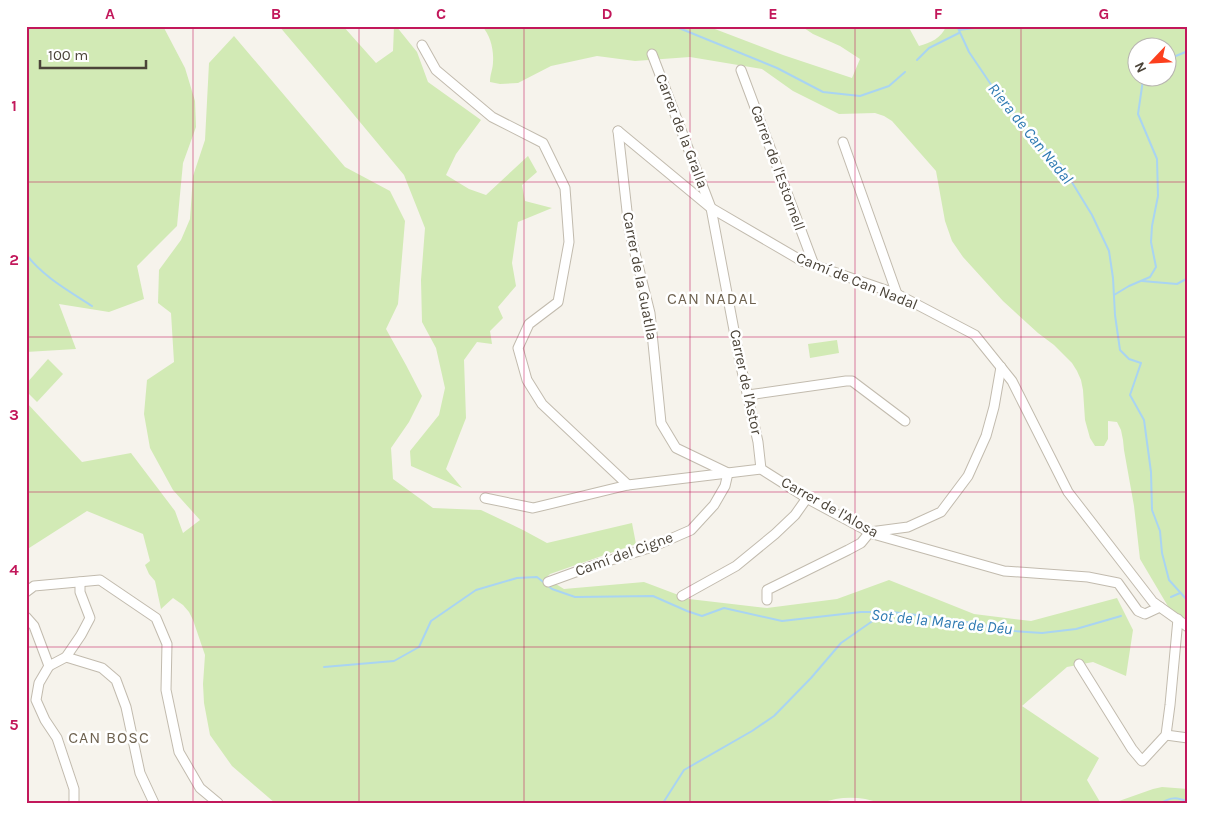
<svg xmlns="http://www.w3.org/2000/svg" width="1214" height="829" font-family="Karla,sans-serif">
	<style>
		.green { fill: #d2eab5; fill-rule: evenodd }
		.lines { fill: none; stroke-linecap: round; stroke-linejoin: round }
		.stream { stroke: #a9d4f2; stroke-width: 2 }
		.minor-casing { stroke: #c2bbae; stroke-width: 11 }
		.minor { stroke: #fff; stroke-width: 9 }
		.grid { fill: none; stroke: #c2185b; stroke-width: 1; stroke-opacity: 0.55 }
		.labels { text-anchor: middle; stroke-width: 5; stroke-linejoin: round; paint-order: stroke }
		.street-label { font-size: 15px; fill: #4b4439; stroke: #fff }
		.water-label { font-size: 16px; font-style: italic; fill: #2e7ab2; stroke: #fff }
		.neighbourhood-label { font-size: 16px; letter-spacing: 1px; fill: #6e6250; stroke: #fff }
		.neatline { fill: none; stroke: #c2185b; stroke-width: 2 }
		.grid-label { font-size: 16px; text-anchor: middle; font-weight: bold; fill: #c2185b }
	</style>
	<rect width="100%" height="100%" fill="#f6f3ec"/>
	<g class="green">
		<polygon points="26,26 163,26 185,68 195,101 196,127 183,163 177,226 137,266 144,299 109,312 59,304 76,349 26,352"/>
		<polygon points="279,26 343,26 376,63 393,51 394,26 396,26 417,52 428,82 481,120 456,154 446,175 469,189 486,195 528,156 537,172 522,185 525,201 552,208 518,222 512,263 516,286 498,307 503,318 490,331 492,344 477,342 464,360 466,418 446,469 462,488 411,466 410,451 439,415 445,388 436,348 422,322 421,280 425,228 404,175 340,98"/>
		<path d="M 482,26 L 707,26 L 783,55 L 852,78 L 860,59 L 840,46 L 813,34 L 804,28 L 808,26 L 908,26 L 919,46 C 930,43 942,38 946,26 L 1188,26 L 1188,622 L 1169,608 L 1140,559 L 1134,506 L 1124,450 L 1123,440 L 1121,430 L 1117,422 L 1108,421 L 1108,439 L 1104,446 L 1095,446 L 1090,438 L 1085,420 L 1083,390 L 1081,380 L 1077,371 L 1072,363 L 1054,345 L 1038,333 L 1003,301 L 963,257 L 952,241 L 945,221 L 936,171 L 892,121 L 884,116 L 875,113 L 839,114 L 793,91 L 762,69 L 690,57 L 635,61 L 597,56 L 551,66 L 518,83 L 500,84 L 490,82 C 490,74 493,69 493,62 C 494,49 490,35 482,26 ZM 1136,48 L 1166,48 L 1166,78 L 1136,78 Z"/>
		<path d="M 234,36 L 345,167 L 390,191 L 405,221 L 398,304 L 386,329 L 406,365 L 422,396 L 409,422 L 391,448 L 393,479 L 433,508 L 481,510 L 523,530 L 547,543 L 632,523 L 636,544 L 550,574 L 546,578 L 564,589 L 644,582 L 689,599 L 767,608 L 837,599 L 889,580 L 974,614 L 1031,621 L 1117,598 L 1133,630 L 1126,676 L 1093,662 L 1067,667 L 1022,706 L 1099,758 L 1087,780 L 1100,802 L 1119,801 L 1153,789 L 1162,787 L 1188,789 L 1188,803 L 879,803 C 862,796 839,796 822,803 L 275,803 L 232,766 L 210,735 L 204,703 L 203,684 L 205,655 L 193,620 L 189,612 L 183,605 L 173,598 L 161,609 L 155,581 L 149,574 L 145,565 L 150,561 L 143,534 L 87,511 L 26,550 L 26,402 L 82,462 L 131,453 L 175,511 L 183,533 L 200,520 L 173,490 L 150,448 L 144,414 L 147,380 L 174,362 L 171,313 L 158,303 L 159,270 L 181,240 L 190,219 L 193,176 L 205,140 L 209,63 Z"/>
		<polygon points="837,340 839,353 810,358 808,344"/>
		<polygon points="48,359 63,374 37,402 26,391 26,384"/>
	</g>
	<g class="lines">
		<g class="stream">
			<polyline points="674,26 777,68 823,92 860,96 889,86 905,72"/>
			<polyline points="957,26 969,52 992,86 1022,124 1062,166 1092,215 1109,251 1113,278 1115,315 1120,350 1129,359 1141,363 1130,395 1144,420 1151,472 1152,510 1160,531 1162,553 1169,580 1188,601"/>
			<polyline points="959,30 989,26"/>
			<polyline points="959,30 962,26"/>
			<polyline points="26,31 33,26"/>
			<polyline points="917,60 929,48 959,33"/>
			<polyline points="1166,60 1188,51"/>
			<path d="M 26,254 C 42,276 69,291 92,306"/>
			<polyline points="1142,281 1177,284 1188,278"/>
			<polyline points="1114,295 1129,286 1150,277 1156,267 1151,242 1152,226 1158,196 1157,159 1138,114 1143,80 1144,78"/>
			<polyline points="1171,597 1180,593"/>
			<polyline points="324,667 394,661 419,647 431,621 476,590 517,578 537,577 552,589 575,597 653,596 687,611 702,616 724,608 782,621 861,612 892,612 950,619 1014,631 1042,633 1076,629 1121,616"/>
			<polyline points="663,803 684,770 752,731 774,716 811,678 841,643 884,613"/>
			<path d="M 1161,803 C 1171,797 1177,797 1188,802"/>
		</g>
		<g class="minor-casing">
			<g id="minor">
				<polyline points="422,45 436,70 492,117 543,143 565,188 569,242 558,302 529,324 518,348 527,380 542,404 628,485"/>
				<polyline points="652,54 711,208 740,362 758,442 761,469"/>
				<polyline points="741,70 814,265"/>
				<polyline points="618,131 711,208 802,261 897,294 975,335 1012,381 1068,492 1153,602 1188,627"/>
				<polyline points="843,142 897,294"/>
				<polyline points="748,395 846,381 852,381 905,421"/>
				<polyline points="485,498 533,508 628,485 761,469 810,500 873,534 1004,571 1088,577 1118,583 1138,611 1145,614 1160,607"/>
				<polyline points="548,582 592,566 652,547 691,530 714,505 725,486 728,473 676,448 661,423 650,313 629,229 618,131"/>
				<polyline points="26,592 34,586 100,580 156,618 167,644 166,690 179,752 200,788 218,803"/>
				<polyline points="682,596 736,566 775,534 795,515 807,498"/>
				<polyline points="767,600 767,590 848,550 861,543 870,532 908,527 941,512 968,476 986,436 994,407 1001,367"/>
				<polyline points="26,617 34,626 49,666 39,683 36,700 45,720 57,738 74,789 74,803"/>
				<polyline points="66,657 102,668 116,680 126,707 140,773 154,803"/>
				<polyline points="1079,664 1132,749 1142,761 1166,735 1170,705 1178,619"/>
				<polyline points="49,666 66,657 81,635 90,618 80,592 80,582"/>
				<polyline points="1166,735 1188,738"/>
			</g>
		</g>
		<use href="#minor" class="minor"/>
	</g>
	<path class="grid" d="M 193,26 L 193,803M 359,26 L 359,803M 524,26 L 524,803M 690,26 L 690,803M 855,26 L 855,803M 1021,26 L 1021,803M 26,182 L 1188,182M 26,337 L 1188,337M 26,492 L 1188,492M 26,647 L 1188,647"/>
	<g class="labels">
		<g class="street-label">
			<text transform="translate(682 131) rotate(69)" y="5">Carrer de la Gralla</text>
			<text transform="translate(778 168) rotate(70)" y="5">Carrer de l'Estornell</text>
			<text transform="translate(640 276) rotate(79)" y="5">Carrer de la Guatlla</text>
			<text transform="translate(857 281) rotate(22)" y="5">Camí de Can Nadal</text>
			<text transform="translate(746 382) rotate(78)" y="5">Carrer de l'Astor</text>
			<text transform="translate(830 507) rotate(29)" y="5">Carrer de l'Alosa</text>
			<text transform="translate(624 554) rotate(-20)" y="5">Camí del Cigne</text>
		</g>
		<g class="water-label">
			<text transform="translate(1031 133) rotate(51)" y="6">Riera de Can Nadal</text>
			<text transform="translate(942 621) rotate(6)" y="6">Sot de la Mare de Déu</text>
		</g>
		<g class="neighbourhood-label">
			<text x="712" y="304">CAN NADAL</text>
			<text x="109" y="743">CAN BOSC</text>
		</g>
	</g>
	<rect width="1214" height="829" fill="none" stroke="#ffffff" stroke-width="55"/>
	<g transform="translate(1152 62) rotate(245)"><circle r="24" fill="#ffffff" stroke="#b7b4b0"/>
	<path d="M0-4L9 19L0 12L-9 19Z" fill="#fc3f1d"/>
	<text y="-8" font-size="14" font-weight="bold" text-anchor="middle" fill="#4b4439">N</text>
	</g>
	<path d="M40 60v8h106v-8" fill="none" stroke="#4b4439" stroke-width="2.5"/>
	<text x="48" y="60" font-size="15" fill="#4b4439" stroke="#ffffff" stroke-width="4" paint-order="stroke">100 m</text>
	<rect x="28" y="28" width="1158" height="774" class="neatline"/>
	<g class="grid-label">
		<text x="110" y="19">A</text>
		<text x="276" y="19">B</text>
		<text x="441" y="19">C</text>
		<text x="607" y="19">D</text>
		<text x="773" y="19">E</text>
		<text x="938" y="19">F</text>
		<text x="1104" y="19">G</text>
		<text x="14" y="111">1</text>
		<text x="14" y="265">2</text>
		<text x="14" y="420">3</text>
		<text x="14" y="575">4</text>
		<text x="14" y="730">5</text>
	</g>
</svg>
